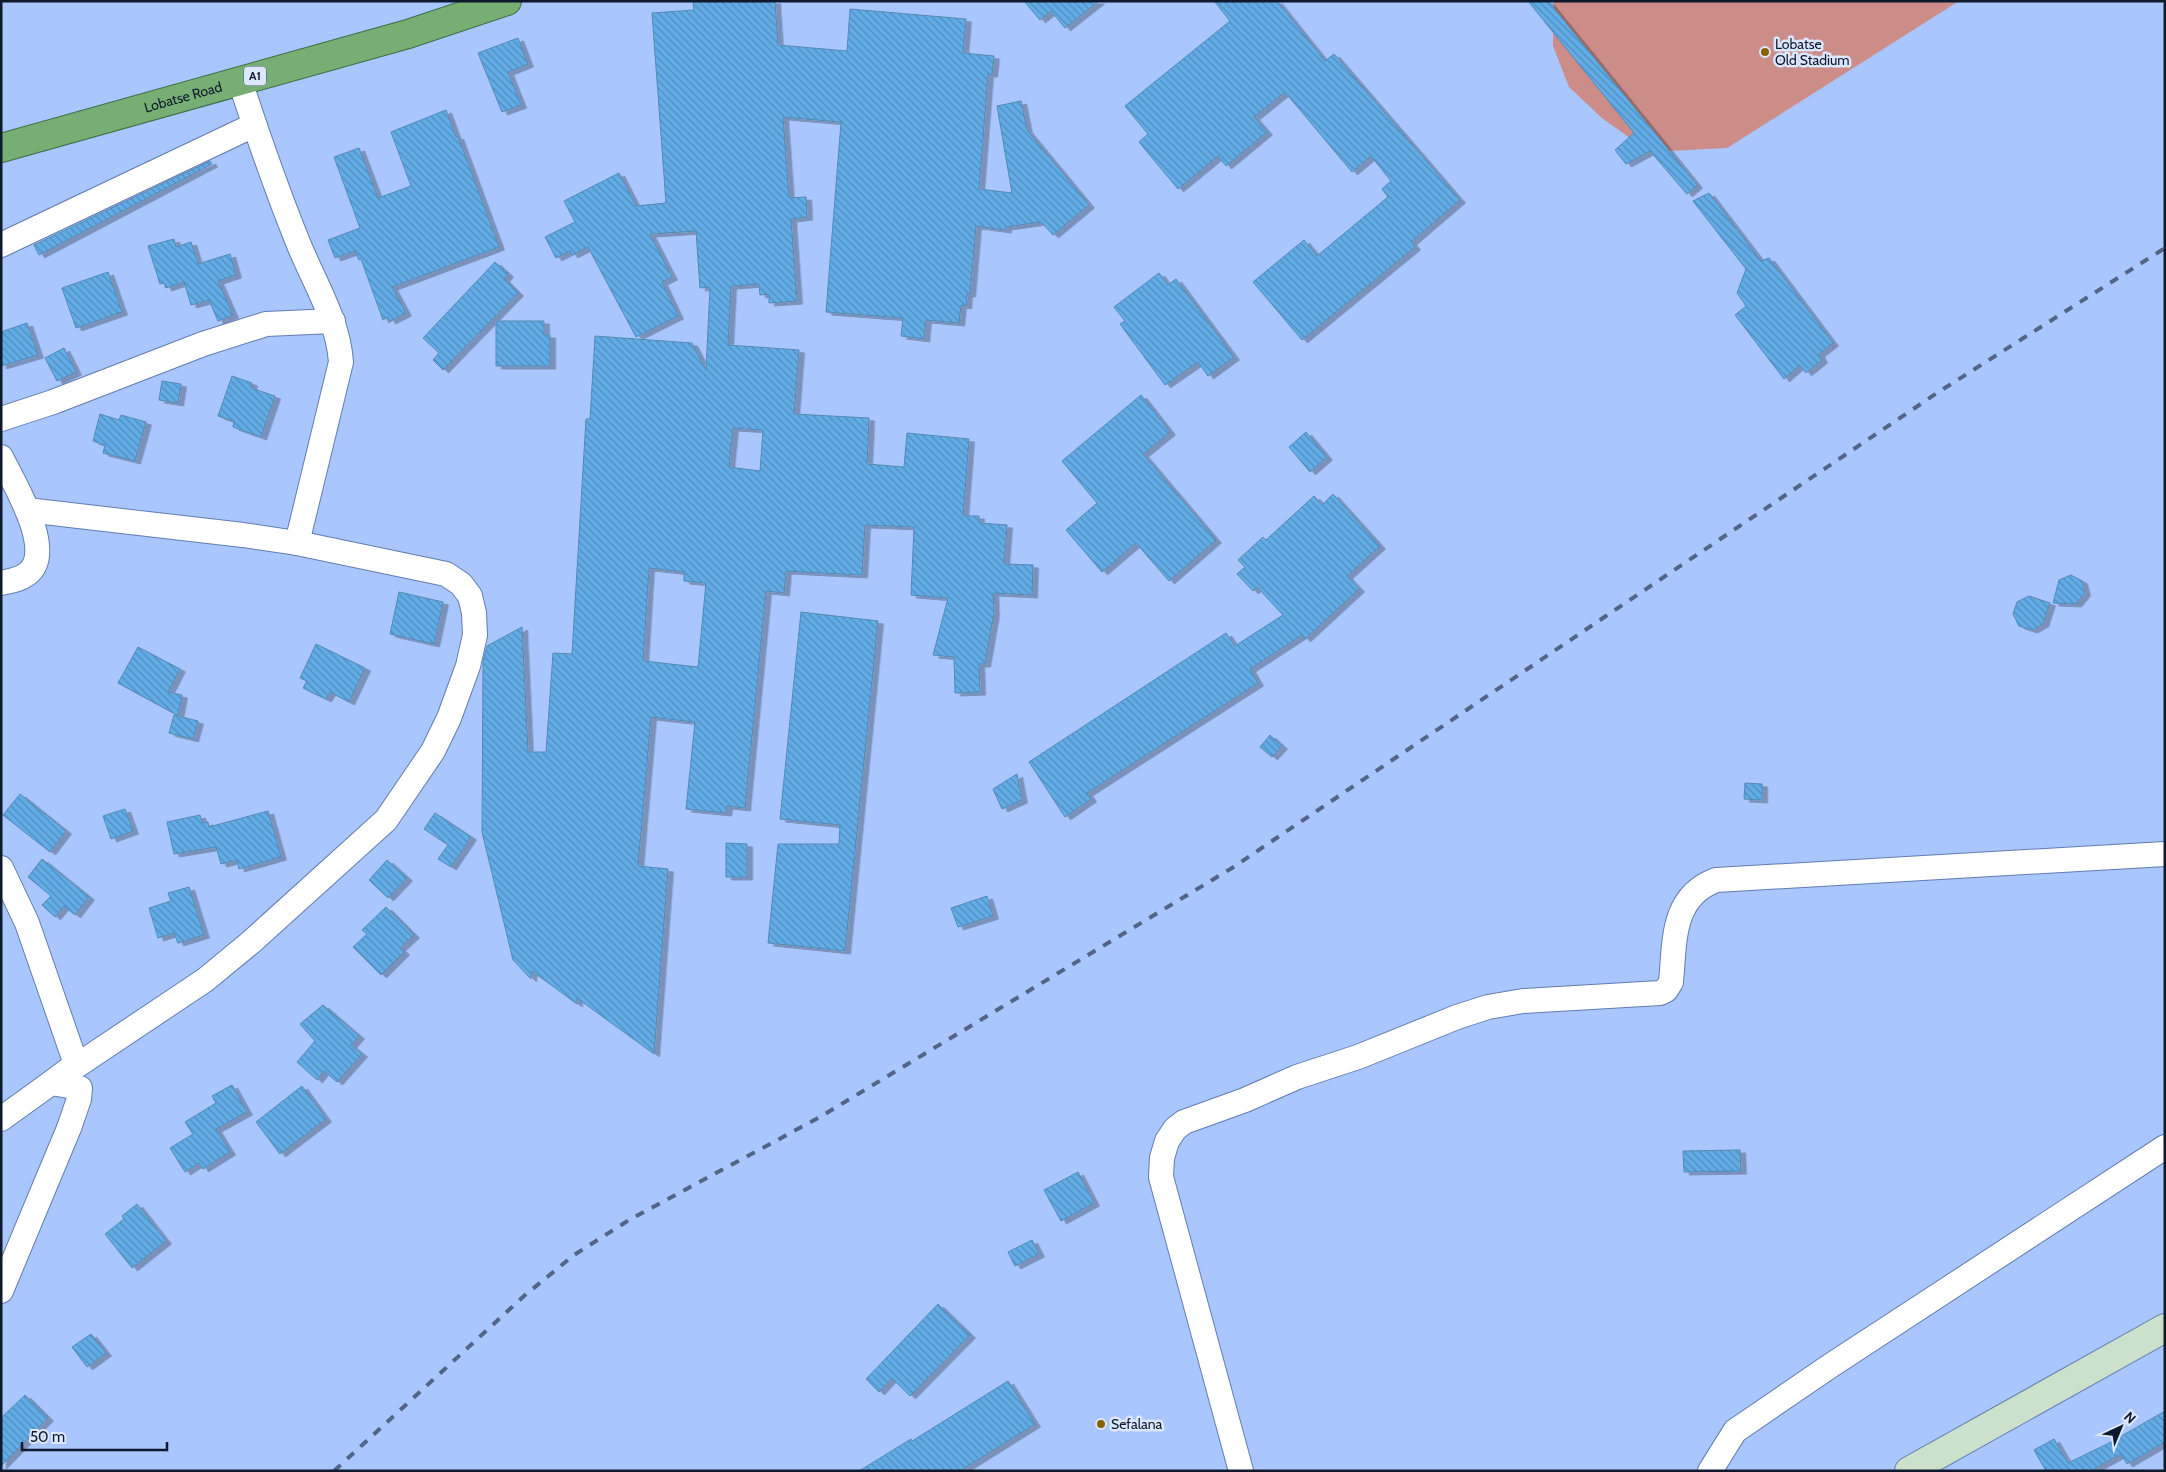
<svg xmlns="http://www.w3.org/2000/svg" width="2166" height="1472" font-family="Cabin,sans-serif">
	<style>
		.garden { fill: #cc8d89 }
		.building { fill: url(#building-back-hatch); stroke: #5489b3; fill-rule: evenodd; filter: url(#shadow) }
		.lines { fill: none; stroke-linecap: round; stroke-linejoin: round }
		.minor-casing { stroke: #617caf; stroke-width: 26 }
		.secondary-casing { stroke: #617caf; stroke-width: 30 }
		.trunk-casing { stroke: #3c6d45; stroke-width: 30 }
		.minor { stroke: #fff; stroke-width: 24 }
		.secondary { stroke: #cce1cb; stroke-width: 28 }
		.trunk { stroke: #76ae74; stroke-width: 28 }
		.rail { stroke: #526488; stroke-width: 4; stroke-dasharray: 9 9; stroke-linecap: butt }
		.poi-dot { fill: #886400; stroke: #dbe7fe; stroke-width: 2 }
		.labels { text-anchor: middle; stroke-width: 5; stroke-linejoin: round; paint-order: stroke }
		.shield { fill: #dbe7fe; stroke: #4c576c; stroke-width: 1 }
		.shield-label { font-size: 12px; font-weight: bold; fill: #0f192d }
		.poi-label { font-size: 14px; fill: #0f192d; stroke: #dbe7fe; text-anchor: start }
		.street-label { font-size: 14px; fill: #0f192d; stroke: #dbe7fe }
	</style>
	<defs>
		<pattern id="building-back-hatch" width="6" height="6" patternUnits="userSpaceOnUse" patternTransform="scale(1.25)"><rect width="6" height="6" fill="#62ade7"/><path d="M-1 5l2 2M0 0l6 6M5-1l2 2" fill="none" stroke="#4f8cbc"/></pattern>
		<filter id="shadow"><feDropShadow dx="5.5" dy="3" stdDeviation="0" flood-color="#0004"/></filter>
	</defs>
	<rect width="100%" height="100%" fill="#a9c6fe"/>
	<polygon class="garden" points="1554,1 1959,1 1727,148 1650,152 1603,119 1569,87 1553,46"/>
	<g class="building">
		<path d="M 693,1 L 775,1 L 778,45 L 847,51 L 850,9 L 966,19 L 963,53 L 994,56 L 992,74 L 988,74 L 979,189 L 1012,193 L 997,106 L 1021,101 L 1027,130 L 1089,205 L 1053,235 L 1041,222 L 1006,227 L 1006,230 L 976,226 L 970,294 L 967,294 L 966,306 L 961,305 L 959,323 L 926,320 L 924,339 L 901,336 L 903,318 L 826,312 L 841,122 L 783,117 L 789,198 L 806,197 L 807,217 L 791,219 L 797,301 L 769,303 L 769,294 L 760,295 L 759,284 L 731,286 L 728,345 L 799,350 L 794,414 L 869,418 L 867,464 L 904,467 L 907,433 L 969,439 L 963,516 L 979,516 L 979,523 L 1007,525 L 1004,564 L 1033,565 L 1032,595 L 993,593 L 994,613 L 985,664 L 979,664 L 980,692 L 955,693 L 954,657 L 933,655 L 948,598 L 911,595 L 914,527 L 865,525 L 862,575 L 786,571 L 784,593 L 766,591 L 745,808 L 727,806 L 726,813 L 686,809 L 695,722 L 651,717 L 638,866 L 668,869 L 654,1054 L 577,998 L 577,1004 L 532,971 L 531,979 L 513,960 L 482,832 L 483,661 L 487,646 L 522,627 L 528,752 L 546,752 L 553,653 L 572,654 L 586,419 L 590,419 L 595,336 L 692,343 L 706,370 L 710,287 L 700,288 L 696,231 L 650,234 L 672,277 L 662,282 L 678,316 L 636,337 L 588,247 L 572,255 L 570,251 L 556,258 L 545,237 L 575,222 L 564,201 L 619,173 L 636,206 L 666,203 L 652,13 L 694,10 ZM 733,428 L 763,430 L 760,471 L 729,467 ZM 649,568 L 684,572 L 684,581 L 706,583 L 698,667 L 643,661 Z"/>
		<polygon points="1024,1 1099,1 1065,28 1051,11 1040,20"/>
		<polygon points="1214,1 1277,1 1325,61 1334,54 1460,200 1411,242 1415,247 1302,340 1253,282 1304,240 1317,256 1388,197 1382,189 1391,181 1371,156 1352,172 1285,92 1254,117 1267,132 1226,166 1218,156 1178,189 1139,142 1148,134 1125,106 1230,21"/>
		<polygon points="1528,1 1548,1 1697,185 1687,194 1650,151 1626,164 1615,150 1634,133"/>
		<polygon points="518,38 528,64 508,72 521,105 502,112 478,53"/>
		<polygon points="446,110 456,137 458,136 499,247 392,287 406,313 390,321 388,317 383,320 361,259 359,260 355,251 335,258 328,240 360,228 334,157 359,148 378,198 411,186 391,132"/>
		<polygon points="210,161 212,164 39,255 34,245"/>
		<polygon points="1709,193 1761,261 1769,258 1833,343 1819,354 1822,360 1806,373 1800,365 1784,379 1735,315 1746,306 1737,293 1746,269 1693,201"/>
		<polygon points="174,239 176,247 191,242 198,264 230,254 236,275 218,281 233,315 218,321 209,300 191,305 184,282 166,288 164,283 160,284 148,246"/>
		<polygon points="495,262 508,274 504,279 518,293 443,370 433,360 439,353 423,338"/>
		<polygon points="108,272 122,312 76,328 62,288"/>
		<polygon points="1159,273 1168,285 1176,279 1234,357 1208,376 1198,362 1165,385 1120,324 1125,321 1114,307"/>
		<polygon points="496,321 544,321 544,335 550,335 550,366 496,366"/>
		<polygon points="27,323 38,355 1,366 1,332"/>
		<polygon points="64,348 76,372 57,381 45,358"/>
		<polygon points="232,376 252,383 251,388 275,396 261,437 233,427 234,421 218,416"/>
		<polygon points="162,381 181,384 178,403 159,400"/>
		<polygon points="1141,395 1170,432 1143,454 1216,540 1169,581 1136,543 1102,572 1066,530 1097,503 1062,461"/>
		<polygon points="100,414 119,420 121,415 146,422 135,461 103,453 105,445 93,441"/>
		<polygon points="1306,432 1327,457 1310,472 1289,447"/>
		<polygon points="1333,494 1380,546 1347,576 1359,589 1305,639 1302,635 1250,669 1258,683 1087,793 1091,799 1065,817 1029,762 1226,633 1235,646 1283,615 1257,587 1253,591 1237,574 1245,567 1238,560 1263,537 1266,540 1314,496 1322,505"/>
		<polygon points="2071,575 2082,581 2085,593 2076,604 2053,603 2059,580"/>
		<polygon points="399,592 443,602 434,644 390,634"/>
		<polygon points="2029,596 2050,603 2043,624 2032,630 2019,626 2013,614 2017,602"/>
		<polygon points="801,612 878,621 845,951 768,943 778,844 839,844 840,825 780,819"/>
		<polygon points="316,644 365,668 349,702 330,692 326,699 303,688 307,681 300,678"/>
		<polygon points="138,647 180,669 168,692 182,695 178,716 198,721 193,739 169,733 174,715 177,715 118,683"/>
		<polygon points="1270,735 1282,746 1272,757 1260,747"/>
		<polygon points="1017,774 1022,800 1002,809 993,789"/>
		<polygon points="1745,783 1762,784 1762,800 1744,799"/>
		<polygon points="20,794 66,831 50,852 3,815"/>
		<polygon points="125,809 133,831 111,839 103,816"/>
		<polygon points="268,811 281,857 239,869 237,860 221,864 216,847 174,854 167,822 200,815 202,823 208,822 209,827"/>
		<polygon points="435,813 471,837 451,867 438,859 448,845 424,829"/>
		<polygon points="726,843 747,844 747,877 726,877"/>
		<polygon points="42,859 89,897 75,915 64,906 55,917 42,905 51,896 28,877"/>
		<polygon points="387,860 407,878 388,898 369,880"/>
		<polygon points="189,887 204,935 178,943 174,933 158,938 149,908 171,901 168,893"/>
		<polygon points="987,896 993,916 958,927 951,908"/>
		<polygon points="386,907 414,935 400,948 404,952 381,975 353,947 367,934 362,930"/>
		<polygon points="323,1005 359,1036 351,1045 362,1054 337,1082 324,1071 317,1080 297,1062 315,1041 300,1024"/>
		<polygon points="232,1085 247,1112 216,1129 230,1152 203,1169 199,1163 185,1172 170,1148 193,1134 185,1122 216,1103 212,1096"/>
		<polygon points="302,1086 326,1119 280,1154 256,1122"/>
		<polygon points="1740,1150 1741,1171 1684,1172 1683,1151"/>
		<polygon points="1078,1172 1094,1203 1061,1221 1044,1190"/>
		<polygon points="137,1204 166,1241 132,1268 105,1234 124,1219 122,1216"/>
		<polygon points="1032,1240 1039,1254 1015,1266 1008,1252"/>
		<polygon points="938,1304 970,1335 910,1396 892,1378 879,1392 866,1379"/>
		<polygon points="91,1334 106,1353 87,1367 72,1347"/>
		<polygon points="1008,1381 1035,1424 960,1471 859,1471 911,1439 912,1441"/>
		<polygon points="25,1395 48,1418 1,1466 1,1418"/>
		<polygon points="2165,1411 2165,1442 2127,1464 2121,1454 2090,1471 2046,1471 2034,1450 2054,1439 2068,1463 2111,1442"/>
	</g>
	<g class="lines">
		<g class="minor-casing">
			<g id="minor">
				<path d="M 240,81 C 258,136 277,191 299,245 C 315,284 338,320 341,362 L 297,543"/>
				<polyline points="1,245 254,125"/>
				<polyline points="1,419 53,402 203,344 266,324 333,321"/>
				<path d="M 1,457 C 13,482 57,552 27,574 C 19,580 10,581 1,583"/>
				<polyline points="1,868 27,923 76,1064 51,1083 80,1088 79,1099 69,1128 1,1291"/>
				<polyline points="1,1119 51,1083 205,980 250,943 386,820 433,751 449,718 468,666 475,635 474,613 470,596 461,584 446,574 297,543 243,535 27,510"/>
				<path d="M 1241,1471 L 1161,1177 L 1162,1158 L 1167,1141 L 1175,1129 L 1184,1122 L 1245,1100 L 1297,1077 L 1358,1057 L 1457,1017 L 1488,1007 L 1523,1001 L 1660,993 L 1666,990 L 1671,982 C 1675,941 1671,897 1716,880 L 2165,854"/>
				<polyline points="1710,1471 1735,1431 1830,1366 2165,1147"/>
			</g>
		</g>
		<g class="secondary-casing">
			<polyline id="secondary" points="1909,1471 2165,1328"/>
		</g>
		<g class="trunk-casing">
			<g id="trunk">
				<path id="s1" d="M 1,148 L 408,34 L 507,1"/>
			</g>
		</g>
		<use href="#minor" class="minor"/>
		<use href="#secondary" class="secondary"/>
		<use href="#trunk" class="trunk"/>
		<polyline class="rail" points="334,1471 524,1296 574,1255 629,1220 820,1117 1232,868 1937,393 2165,248"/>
	</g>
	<g class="poi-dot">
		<circle cx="1765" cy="52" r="5"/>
		<circle cx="1101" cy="1424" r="5"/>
	</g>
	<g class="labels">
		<rect class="shield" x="244" y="66.5" width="22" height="19" rx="4"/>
		<g class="shield-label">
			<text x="255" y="80">A1</text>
		</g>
		<g class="poi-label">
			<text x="1775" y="49">Lobatse<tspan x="1775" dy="16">Old Stadium</tspan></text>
			<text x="1111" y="1429">Sefalana</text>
		</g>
		<g class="street-label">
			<text dy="5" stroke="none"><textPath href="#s1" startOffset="189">Lobatse Road</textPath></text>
		</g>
	</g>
	<rect width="2166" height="1472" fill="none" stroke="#0f192d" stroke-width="5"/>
	<g transform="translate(2121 1427) rotate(44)" stroke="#dbe7fe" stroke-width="4" paint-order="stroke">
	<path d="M0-4L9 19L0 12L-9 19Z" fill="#0f192d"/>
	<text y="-8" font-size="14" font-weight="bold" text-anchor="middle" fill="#0f192d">N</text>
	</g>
	<path d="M22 1442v8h145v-8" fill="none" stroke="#0f192d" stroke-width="2.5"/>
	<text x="30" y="1442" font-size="15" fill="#0f192d" stroke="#dbe7fe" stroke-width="4" paint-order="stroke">50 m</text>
</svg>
